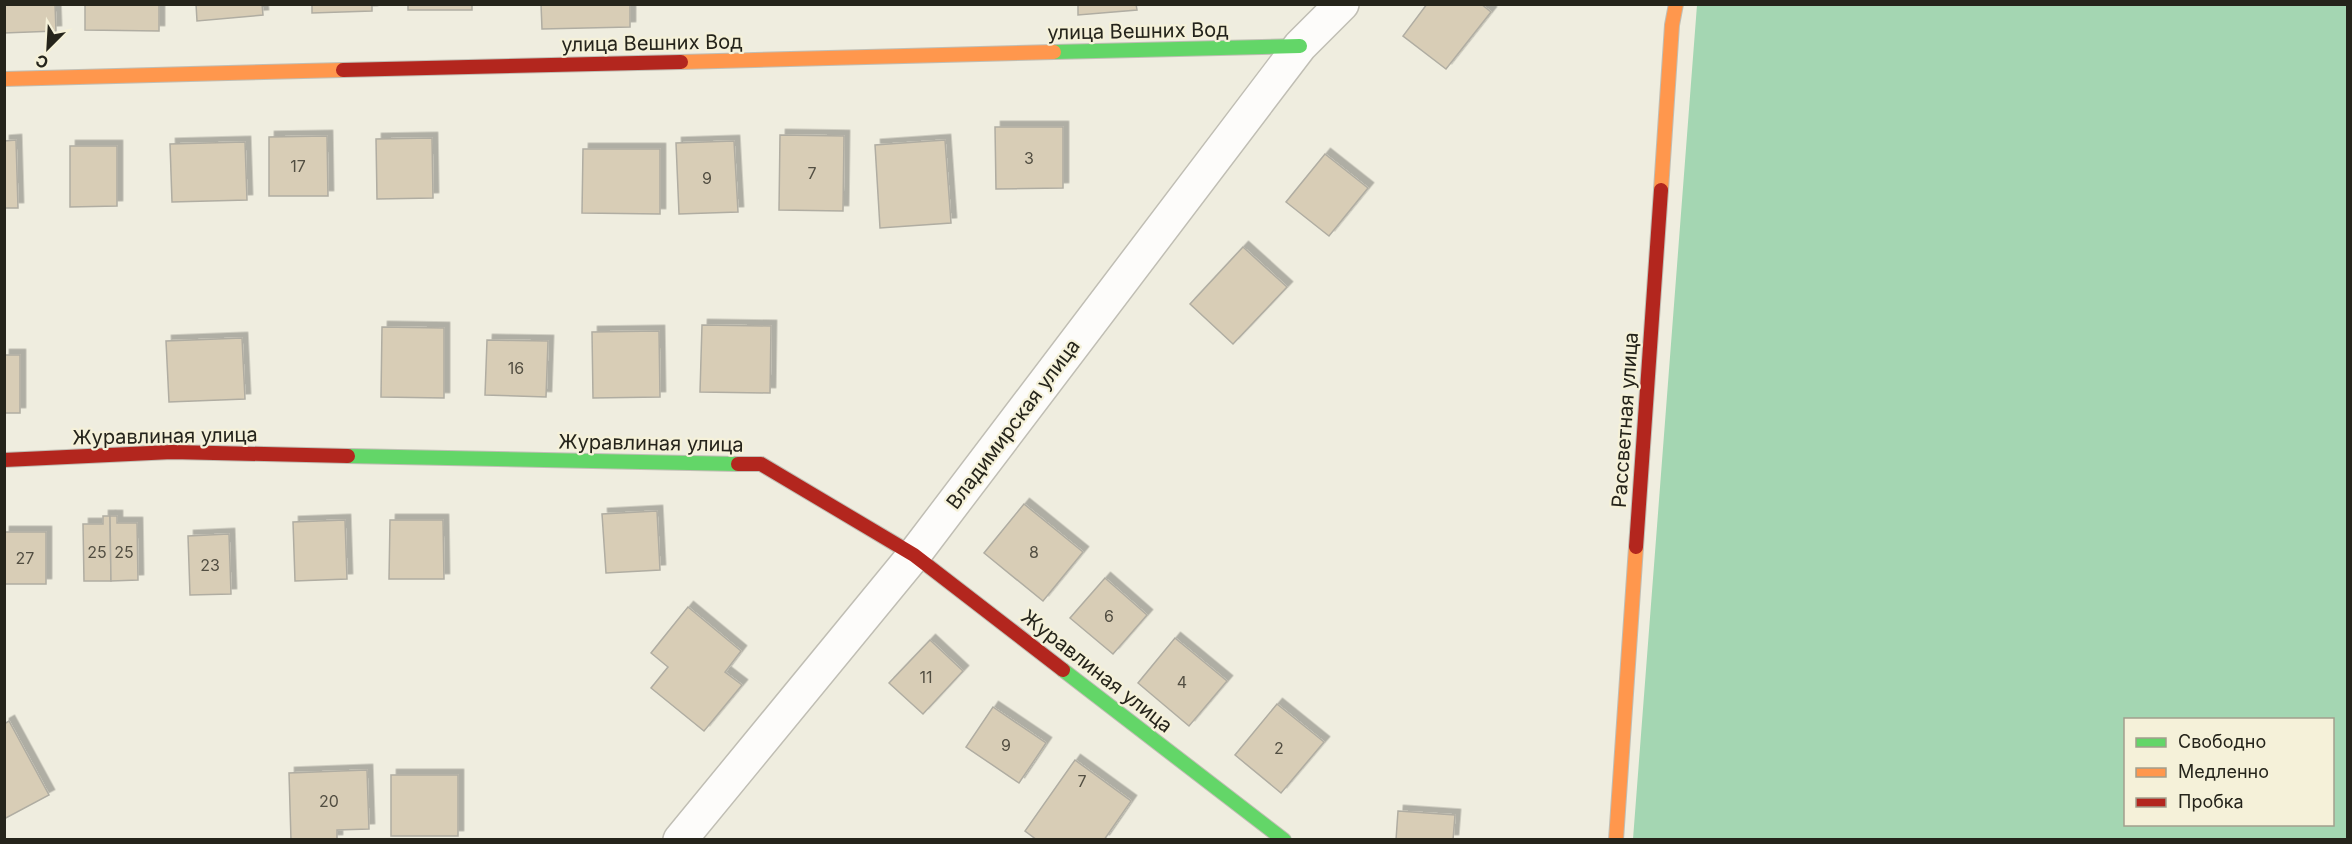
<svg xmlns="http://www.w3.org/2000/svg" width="2352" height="844" font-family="Inter,sans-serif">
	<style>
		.forest { fill: #a4d6b2; fill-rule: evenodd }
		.building { fill: #d8cdb6; stroke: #b0ada2; stroke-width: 1.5; filter: url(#shadow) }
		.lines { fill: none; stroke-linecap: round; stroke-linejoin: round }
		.street-casing { stroke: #c0beb4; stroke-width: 36 }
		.fast-casing { stroke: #c0beb4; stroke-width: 16 }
		.slow-casing { stroke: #c0beb4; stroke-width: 16 }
		.jam-casing { stroke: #c0beb4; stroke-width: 16 }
		.street { stroke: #fdfcfa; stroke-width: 33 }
		.fast { stroke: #63d668; stroke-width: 14 }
		.slow { stroke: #ff974d; stroke-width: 14 }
		.jam { stroke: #b3261e; stroke-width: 14 }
		.labels { text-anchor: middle; stroke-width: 4.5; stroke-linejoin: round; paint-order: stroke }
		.number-label { font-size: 16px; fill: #524e42 }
		.street-label { font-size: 20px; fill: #25241b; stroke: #f5f1d9 }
	</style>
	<defs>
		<filter id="shadow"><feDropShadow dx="5.5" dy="-5.5" stdDeviation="0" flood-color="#0004"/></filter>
	</defs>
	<rect width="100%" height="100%" fill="#efeddf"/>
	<path class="forest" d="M 1697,5 L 2347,5 L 2347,839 L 1633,839 ZM 2126,720 L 2332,720 L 2332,824 L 2126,824 Z"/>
	<g class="building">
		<polygon points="4,4 55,4 56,31 4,33"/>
		<polygon points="85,4 159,4 159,31 85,30"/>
		<polygon points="196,4 262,4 263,15 197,21"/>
		<polygon points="312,4 372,4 372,11 312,13"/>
		<rect x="408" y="4" width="64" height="6"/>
		<polygon points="541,4 630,4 630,27 542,29"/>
		<polygon points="1078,4 1136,4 1137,10 1078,15"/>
		<polygon points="1427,4 1481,4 1491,12 1446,69 1403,36"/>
		<polygon points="995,127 1063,127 1063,188 996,189"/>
		<polygon points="780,135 844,136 843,211 779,210"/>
		<polygon points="327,136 328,196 269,196 269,137"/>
		<polygon points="432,138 433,198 377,199 376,139"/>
		<polygon points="16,140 18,208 4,208 4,141"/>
		<polygon points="945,140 951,223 880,228 875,145"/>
		<polygon points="734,141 738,212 679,214 676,143"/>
		<polygon points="245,142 247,200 172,202 170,144"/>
		<polygon points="70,146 117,146 117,206 70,207"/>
		<polygon points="583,149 660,149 660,214 582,213"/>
		<polygon points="1325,154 1368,188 1329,236 1286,202"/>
		<polygon points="1243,247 1287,287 1233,344 1190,304"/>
		<polygon points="702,325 771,326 770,393 700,392"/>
		<polygon points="382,327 444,328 444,398 381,397"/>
		<polygon points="659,331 660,397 593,398 592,332"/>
		<polygon points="242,338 245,399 169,402 166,341"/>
		<polygon points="487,340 548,341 546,397 485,395"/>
		<rect x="4" y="355" width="16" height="58"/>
		<polygon points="1024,504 1083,552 1043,601 984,553"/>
		<polygon points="657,511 660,570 606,573 602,514"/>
		<polygon points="103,516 110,516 111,581 84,581 83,524 103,524"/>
		<polygon points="110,516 117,516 117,523 137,523 138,580 111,581"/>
		<polygon points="345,520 347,579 295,581 293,522"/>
		<polygon points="390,520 443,520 444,579 389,579"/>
		<rect x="4" y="532" width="42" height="52"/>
		<polygon points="229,534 231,594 190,595 188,536"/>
		<polygon points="1105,578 1147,615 1113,654 1070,618"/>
		<polygon points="688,607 741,651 725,672 742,685 704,731 651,688 668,667 651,653"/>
		<polygon points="1175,638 1227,681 1189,726 1138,683"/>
		<polygon points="930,640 963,671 923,714 889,683"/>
		<polygon points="1277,704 1324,742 1281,793 1235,755"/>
		<polygon points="993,707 1046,743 1019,783 966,747"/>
		<polygon points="9,721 49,795 4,819 4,724"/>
		<polygon points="1075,760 1131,801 1104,840 1037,840 1025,831"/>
		<polygon points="367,770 369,829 337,830 337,840 291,840 289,773"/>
		<rect x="391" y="775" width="67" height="61"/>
		<polygon points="1398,811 1455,815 1453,840 1396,840"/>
	</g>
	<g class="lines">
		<g class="street-casing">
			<polyline id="street" points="680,840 914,555 1300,46 1342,4"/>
		</g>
		<g class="fast-casing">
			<g id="fast">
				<polyline points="1054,52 1300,46"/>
				<polyline points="348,456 738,464"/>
				<polyline points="1063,670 1284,840"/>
			</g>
		</g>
		<g class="slow-casing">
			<g id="slow">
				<polyline points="681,62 1054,52"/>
				<polyline points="4,79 343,70"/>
				<polyline points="1661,190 1672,25 1676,4"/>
				<polyline points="1616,840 1636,547"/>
			</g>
		</g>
		<g class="jam-casing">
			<g id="jam">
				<polyline points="343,70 681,62"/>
				<polyline points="4,460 172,452 348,456"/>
				<polyline points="738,464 761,464 914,555 1063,670"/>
				<polyline points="1636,547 1661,190"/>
			</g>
		</g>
		<use href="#street" class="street"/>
		<use href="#fast" class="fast"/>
		<use href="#slow" class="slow"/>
		<use href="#jam" class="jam"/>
	</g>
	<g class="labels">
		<g class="number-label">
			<text x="1029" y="164">3</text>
			<text x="298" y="172">17</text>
			<text x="812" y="179">7</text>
			<text x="707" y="184">9</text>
			<text x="516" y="374">16</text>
			<text x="97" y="558">25</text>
			<text x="124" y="558">25</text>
			<text x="1034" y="558">8</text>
			<text x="25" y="564">27</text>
			<text x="210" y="571">23</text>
			<text x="1109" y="622">6</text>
			<text x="926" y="683">11</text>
			<text x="1182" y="688">4</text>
			<text x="1006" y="751">9</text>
			<text x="1279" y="754">2</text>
			<text x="1082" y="787">7</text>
			<text x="329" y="807">20</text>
		</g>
		<g class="street-label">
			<text transform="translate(1138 31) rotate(-1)" y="7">улица Вешних Вод</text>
			<text transform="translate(652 43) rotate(-1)" y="7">улица Вешних Вод</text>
			<text transform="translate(1625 420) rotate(-86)" y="7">Рассветная улица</text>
			<text transform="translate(1013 424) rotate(-53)" y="7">Владимирская улица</text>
			<text transform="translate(165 436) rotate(-1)" y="7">Журавлиная улица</text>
			<text transform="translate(651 443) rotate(1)" y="7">Журавлиная улица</text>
			<text transform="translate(1097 671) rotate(38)" y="7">Журавлиная улица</text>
		</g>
	</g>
	<rect width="2352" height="844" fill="none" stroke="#25241b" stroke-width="12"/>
	<rect x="2124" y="718" width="210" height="108" fill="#f5f1d9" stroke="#a29f8d" stroke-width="1.5"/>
	<rect x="2136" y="738" width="30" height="9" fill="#63d668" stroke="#a29f8d" stroke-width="1.5"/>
	<text x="2178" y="748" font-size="18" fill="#25241b">Свободно</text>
	<rect x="2136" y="768" width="30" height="9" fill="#ff974d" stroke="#a29f8d" stroke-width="1.5"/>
	<text x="2178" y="778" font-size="18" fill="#25241b">Медленно</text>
	<rect x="2136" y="798" width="30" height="9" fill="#b3261e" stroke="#a29f8d" stroke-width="1.5"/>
	<text x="2178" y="808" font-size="18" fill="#25241b">Пробка</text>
	<g transform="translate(48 48) rotate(204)" stroke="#f5f1d9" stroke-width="4.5" paint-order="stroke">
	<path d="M0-4.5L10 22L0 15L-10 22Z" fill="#25241b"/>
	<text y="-9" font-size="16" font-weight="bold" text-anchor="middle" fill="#25241b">С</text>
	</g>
</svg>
